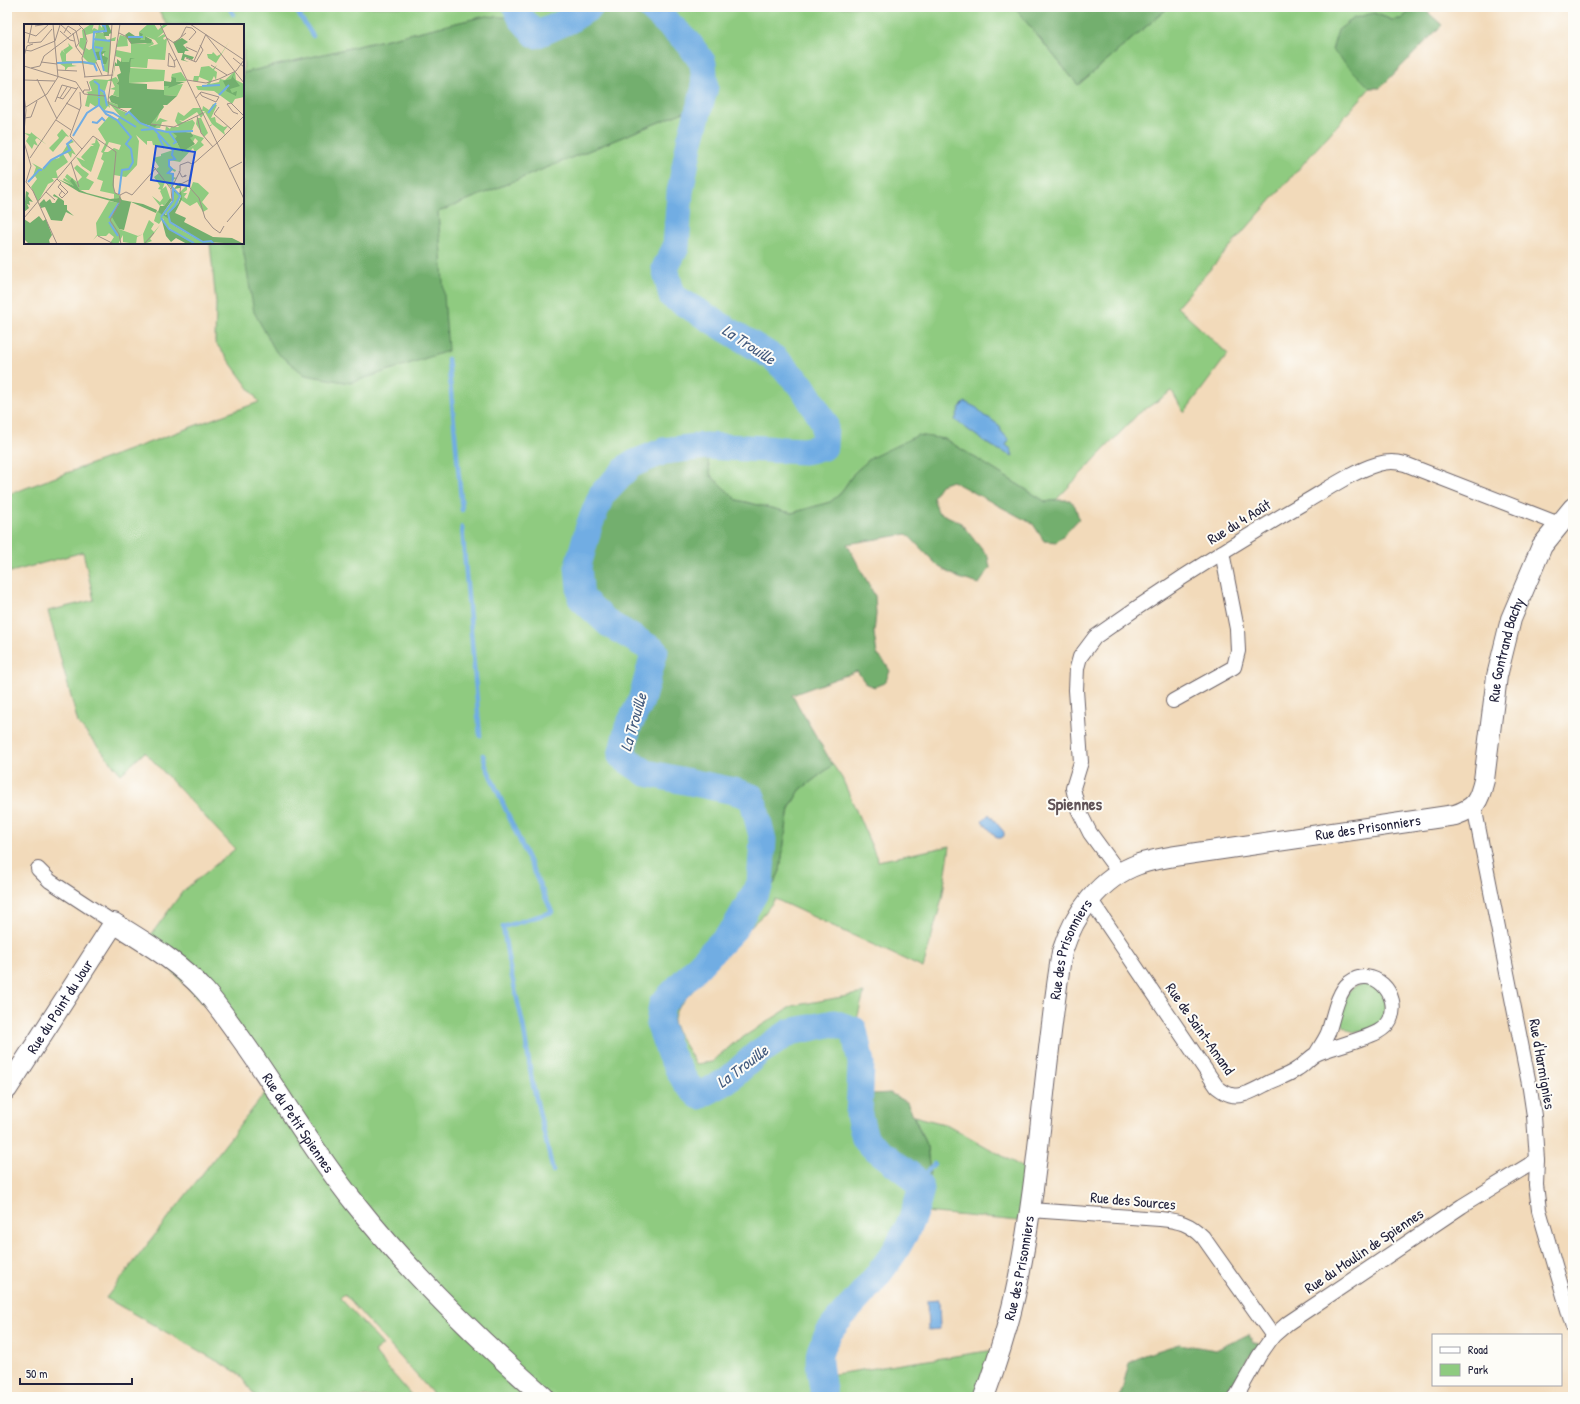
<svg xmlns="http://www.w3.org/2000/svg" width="1580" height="1404" font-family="'Patrick Hand',sans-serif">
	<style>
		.green { fill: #8fcb80; stroke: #58765e }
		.forest { fill: #73af6e; stroke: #4a6854 }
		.water { fill: #71ade3; stroke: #4a688f }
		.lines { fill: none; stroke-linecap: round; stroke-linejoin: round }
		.stream { stroke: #71ade3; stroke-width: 4.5 }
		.river { stroke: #71ade3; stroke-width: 27 }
		.street-casing { stroke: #6b6267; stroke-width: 16 }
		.secondary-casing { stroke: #6b6267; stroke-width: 22 }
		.street { stroke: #fff; stroke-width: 14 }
		.secondary { stroke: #fff; stroke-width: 20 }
		.labels { text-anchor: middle; stroke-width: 4; stroke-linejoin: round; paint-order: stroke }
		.street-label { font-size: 15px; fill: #22223b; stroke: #fdfcf7 }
		.water-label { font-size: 16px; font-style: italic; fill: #425a7e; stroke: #fdfcf7 }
		.quarter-label { font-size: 17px; font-weight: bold; fill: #615458; stroke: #fdfcf7 }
		.inset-river { fill: none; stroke: #71ade3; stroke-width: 2 }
		.inset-road { fill: none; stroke: #9f9087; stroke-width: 1 }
		.view { fill: #1d4ed8; fill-opacity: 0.15; stroke: #1d4ed8; stroke-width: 2 }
		.inset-edge { fill: none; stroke: #22223b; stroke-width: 2 }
	</style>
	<rect width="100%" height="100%" fill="#fdfcf7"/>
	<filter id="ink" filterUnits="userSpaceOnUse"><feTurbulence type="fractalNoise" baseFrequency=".025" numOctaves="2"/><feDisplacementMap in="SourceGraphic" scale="8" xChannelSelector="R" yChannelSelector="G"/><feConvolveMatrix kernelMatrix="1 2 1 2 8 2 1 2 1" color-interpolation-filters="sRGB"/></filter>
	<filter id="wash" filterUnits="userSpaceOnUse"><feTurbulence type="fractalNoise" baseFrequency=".012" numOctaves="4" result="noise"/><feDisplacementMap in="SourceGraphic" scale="16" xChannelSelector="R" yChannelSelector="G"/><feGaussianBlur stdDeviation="0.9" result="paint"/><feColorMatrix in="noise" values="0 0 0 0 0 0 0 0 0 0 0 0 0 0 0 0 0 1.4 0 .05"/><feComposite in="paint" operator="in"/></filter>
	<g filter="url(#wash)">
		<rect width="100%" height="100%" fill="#f2daba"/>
		<g class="green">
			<polygon points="157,7 590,7 568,21 536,35 486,16 243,73 243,25 167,25"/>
			<path d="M 650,7 L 1014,7 L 1078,85 L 1169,7 L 1421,7 L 1423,8 L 1413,9 L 1401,19 L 1392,20 L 1374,13 L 1332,50 L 1370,88 L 1177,307 L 1228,354 L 1184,413 L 1172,391 L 1138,414 L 1056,500 L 1046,502 L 945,439 L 892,449 L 871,458 L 854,473 L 840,494 L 830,502 L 792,513 L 737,500 L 711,476 L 704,446 L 630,465 L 602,494 L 589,526 L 578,566 L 633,637 L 655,651 L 648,676 L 633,688 L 702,784 L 752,797 L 763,840 L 761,884 L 774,884 L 780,871 L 789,809 L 800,790 L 833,765 L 842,778 L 878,861 L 950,846 L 942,899 L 923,968 L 775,899 L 764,914 L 754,923 L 677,1008 L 673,1022 L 677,1032 L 696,1064 L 712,1062 L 734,1043 L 792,1006 L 864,993 L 854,1030 L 861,1063 L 859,1116 L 892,1162 L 914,1178 L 930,1172 L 927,1147 L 914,1116 L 948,1125 L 1022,1167 L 1036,1169 L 1029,1222 L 914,1211 C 909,1227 902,1242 893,1256 C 874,1283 850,1307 828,1332 L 828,1358 L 822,1376 L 1001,1349 L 984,1397 L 429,1397 L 434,1395 L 344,1294 L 340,1298 L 383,1345 L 374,1352 L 413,1397 L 256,1397 L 238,1373 L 106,1298 L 272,1084 L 250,1052 L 145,943 L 183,891 L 235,849 L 145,752 L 121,774 L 78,723 L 48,611 L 94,600 L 83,552 L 7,573 L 7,495 L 259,402 L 215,342 L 216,303 L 210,243 L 242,243 L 247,269 L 447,351 L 438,212 L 701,105 L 688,42 Z"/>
			<path d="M 1366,984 C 1375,986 1381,990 1384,998 C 1395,1029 1348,1043 1342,1022 C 1340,1017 1342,1012 1343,1007 C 1347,992 1349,986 1366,984 Z"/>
		</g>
		<g class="forest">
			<polygon points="590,7 650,7 688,42 703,63 705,87 701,105 438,212 448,351 350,383 305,375 276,352 254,312 242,243 243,73 486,16 521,18 536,35 568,21"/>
			<polygon points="1014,7 1169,7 1078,85"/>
			<polygon points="1423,8 1442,25 1380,88 1370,88 1332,50 1338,30 1354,18 1374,13 1392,20 1401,19 1413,9"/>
			<polygon points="918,435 945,439 1046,502 1056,500 1070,500 1075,506 1079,519 1057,542 1044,541 1033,524 952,481 941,485 933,497 938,512 960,522 988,557 990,568 979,584 959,578 939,567 907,534 847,544 875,596 876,614 874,633 877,654 886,664 890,671 885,683 875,687 866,684 857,671 792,695 833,765 800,790 789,808 780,871 774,884 760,884 763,840 752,797 734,791 646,773 621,756 615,737 633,687 648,676 655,651 609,624 581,598 578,566 589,526 599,502 614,482 630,465 664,451 705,446 711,476 737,500 792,513 830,502 840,494 854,473 871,458"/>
			<polygon points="890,1093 907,1102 927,1147 930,1172 928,1183 921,1189 914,1178 866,1141 859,1116 860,1103 873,1094"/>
			<polygon points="1249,1334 1253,1342 1259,1344 1243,1367 1226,1397 1120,1397 1129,1363 1144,1355 1179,1344 1216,1350"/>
		</g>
		<g class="water">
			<path d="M 965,402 L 977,408 L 984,416 L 989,418 L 1000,426 L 1001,431 L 1009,440 L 1006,445 L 1011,449 L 1013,456 C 992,449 973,433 955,420 L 960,407 Z"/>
			<polygon points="989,814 1004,832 1004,836 1001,838 997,838 982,821"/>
			<polygon points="939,1300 940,1329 928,1330 927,1301"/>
		</g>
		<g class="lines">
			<g class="stream">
				<polyline points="229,7 233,14"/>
				<polyline points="294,7 313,36"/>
				<polyline points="448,359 462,510"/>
				<polyline points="462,527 480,736"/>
				<polyline points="483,755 486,766 552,912 503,927 509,964 523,1024 532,1081 553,1171"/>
				<polyline points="917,1183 934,1164"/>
			</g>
			<g class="river">
				<polyline points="516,7 521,18 536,35 568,21 590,7"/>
				<path d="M 650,7 L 688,42 L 703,63 L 705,87 L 690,141 L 680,192 L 676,247 L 665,268 L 672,296 L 774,358 L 802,386 L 825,424 L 824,447 L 804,451 L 705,446 L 664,451 L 630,465 L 602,494 L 589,526 L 578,566 L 581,598 L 609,624 L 655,651 L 641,701 L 628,727 L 621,756 L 646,773 L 734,791 L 752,797 L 763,840 L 760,884 L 734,929 L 662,1004 L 659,1023 L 670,1054 L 686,1083 L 699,1096 L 727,1081 L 758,1053 L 790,1032 L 834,1023 L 854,1030 L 861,1063 L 859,1116 L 866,1141 L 914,1178 L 921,1189 C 911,1233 889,1263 860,1296 C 845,1313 827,1329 820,1352 C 817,1359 823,1387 824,1397"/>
			</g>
		</g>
	</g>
	<g filter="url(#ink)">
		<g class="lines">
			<g class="street-casing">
				<g id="street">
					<polyline points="1173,701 1234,667 1238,651 1237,629 1222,552"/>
					<polyline points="1474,806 1530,1089 1534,1116 1537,1160 1536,1185 1539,1210 1573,1327"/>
					<polyline points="38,869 50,881 114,923"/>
					<path d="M 1120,874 L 1090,833 L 1078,809 L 1073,788 L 1081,762 L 1076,690 L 1077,668 L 1080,657 L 1095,637 C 1161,590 1230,546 1300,505 C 1325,491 1351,472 1378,464 C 1388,461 1395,461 1405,464 L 1559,524"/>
					<path d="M 1090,899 L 1217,1087 C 1226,1094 1234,1098 1245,1094 C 1254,1091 1262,1086 1270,1082 C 1279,1078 1289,1075 1297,1069 C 1304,1065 1309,1058 1316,1054 C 1329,1048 1344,1045 1357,1040 C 1368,1036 1384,1032 1390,1020 C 1402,994 1372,964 1349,983 C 1337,992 1333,1019 1328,1033 C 1325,1040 1320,1047 1316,1054"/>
					<path d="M 1030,1210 L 1160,1219 C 1179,1221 1189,1223 1203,1237 L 1273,1336"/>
					<polyline points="1236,1397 1259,1356 1273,1336 1288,1323 1462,1206 1537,1160"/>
				</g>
			</g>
			<g class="secondary-casing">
				<g id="secondary">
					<path id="s1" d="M 7,1089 L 114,923 C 146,943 179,962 205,991 C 218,1006 230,1023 242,1040 C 280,1093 313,1151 354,1202 C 410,1273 476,1337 544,1397"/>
					<path id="s2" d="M 984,1397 C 998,1359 1010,1321 1018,1281 C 1040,1172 1044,1061 1062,952 C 1074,914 1100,878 1139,864 C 1151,860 1163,858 1175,856 L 1455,815 C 1476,808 1479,801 1484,780 L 1497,676 L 1511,619 L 1542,546 L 1573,508"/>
				</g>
			</g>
			<use href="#street" class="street"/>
			<use href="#secondary" class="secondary"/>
		</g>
	</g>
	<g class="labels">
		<g class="street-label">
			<text transform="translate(1239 522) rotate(-32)" y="5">Rue du 4 Août</text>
			<text dy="5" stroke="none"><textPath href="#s2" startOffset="1075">Rue Gontrand Bachy</textPath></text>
			<text dy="5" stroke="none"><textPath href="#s2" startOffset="806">Rue des Prisonniers</textPath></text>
			<text dy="5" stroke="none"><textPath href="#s2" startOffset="458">Rue des Prisonniers</textPath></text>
			<text dy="5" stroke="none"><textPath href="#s1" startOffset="98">Rue du Point du Jour</textPath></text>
			<text transform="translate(1200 1029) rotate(55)" y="5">Rue de Saint-Amand</text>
			<text transform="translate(1542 1064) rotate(80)" y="5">Rue d'Harmignies</text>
			<text dy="5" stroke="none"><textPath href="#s1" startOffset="473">Rue du Petit Spiennes</textPath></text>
			<text transform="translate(1133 1201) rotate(5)" y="5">Rue des Sources</text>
			<text transform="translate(1364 1251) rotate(-34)" y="5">Rue du Moulin de Spiennes</text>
			<text dy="5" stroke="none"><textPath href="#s2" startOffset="134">Rue des Prisonniers</textPath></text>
		</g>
		<g class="water-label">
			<text transform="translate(749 344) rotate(33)" y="6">La Trouille</text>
			<text transform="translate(633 722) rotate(-74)" y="6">La Trouille</text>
			<text transform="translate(742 1066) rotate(-37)" y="6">La Trouille</text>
		</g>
		<g class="quarter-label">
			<text x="1075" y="810">Spiennes</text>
		</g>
	</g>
	<g transform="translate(24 24)">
		<rect width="220" height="220" fill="#f2daba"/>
		<path d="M 67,0 L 70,0 L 68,6 L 70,4 L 74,6 L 75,0 L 78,4 L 78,0 L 82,0 L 80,6 L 62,11 L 62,24 L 65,26 L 69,24 L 72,9 L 79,9 L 83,16 L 92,13 L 91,17 L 87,17 L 85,49 L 80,47 L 80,28 L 71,30 L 73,36 L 71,41 L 48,38 L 48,41 L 53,42 L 44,43 L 41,47 L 41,43 L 33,38 L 38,38 L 36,30 L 38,26 L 41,29 L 39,26 L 45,22 L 44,19 L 49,24 L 42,30 L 42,37 L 64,38 L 59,33 L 60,27 L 55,22 L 56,14 L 59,14 L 58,6 ZM 124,0 L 130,0 L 134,6 L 140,0 L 145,0 L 138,5 L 140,8 L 133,14 L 140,10 L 142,12 L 139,14 L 140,16 L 143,14 L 141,36 L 124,35 L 123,44 L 106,43 L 107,34 L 106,38 L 98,38 L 97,34 L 91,32 L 92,26 L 107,29 L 107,20 L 121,20 L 128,17 L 130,20 L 124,23 L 134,20 L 131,16 L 121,12 L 122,16 L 115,16 L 115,9 L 119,10 L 115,8 ZM 96,11 L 103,13 L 104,22 L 92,23 ZM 205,18 L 192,39 L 184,34 L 183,30 L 188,30 L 189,28 L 193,32 L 197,30 ZM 193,41 L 190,46 L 193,48 L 192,56 L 190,52 L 186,60 L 195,58 L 196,55 L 201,56 L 211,47 L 212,56 L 220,60 L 220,73 L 211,75 L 208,80 L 190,67 L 174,66 L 172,62 L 182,62 L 185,57 L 175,53 L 174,58 L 169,57 L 170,52 L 175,52 L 177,43 L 185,42 L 189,45 ZM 106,44 L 141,46 L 140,57 L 105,59 ZM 157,48 L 163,57 L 152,58 L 147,54 L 148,50 ZM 92,53 L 95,57 L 92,60 L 95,61 L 95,73 L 89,71 L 91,66 L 86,65 L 91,63 L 88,57 L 84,57 L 81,67 L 76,66 L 82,71 L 83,77 L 94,81 L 94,85 L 110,92 L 125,103 L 138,83 L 132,98 L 136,94 L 144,97 L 138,98 L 136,104 L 130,104 L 141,108 L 142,102 L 146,105 L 147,103 L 155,103 L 151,97 L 154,88 L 160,92 L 169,84 L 176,84 L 179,89 L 181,87 L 178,87 L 179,82 L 185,86 L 189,80 L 193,81 L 187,94 L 191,93 L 192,98 L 200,103 L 204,102 L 200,107 L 201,111 L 188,100 L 187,102 L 185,102 L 188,100 L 181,88 L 177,94 L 184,109 L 180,113 L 172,100 L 173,94 L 177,94 L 173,88 L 159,97 L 155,96 L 158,98 L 161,98 L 168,96 L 167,94 L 171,99 L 167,109 L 156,107 L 153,112 L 153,119 L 158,127 L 172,120 L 174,117 L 171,114 L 169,118 L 165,114 L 170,112 L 168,110 L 180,114 L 177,118 L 180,121 L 171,128 L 169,124 L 156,138 L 145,136 L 145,143 L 152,146 L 151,148 L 148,146 L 145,149 L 150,149 L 149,153 L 153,154 L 147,157 L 151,158 L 148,164 L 141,158 L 138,166 L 134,165 L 136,162 L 130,153 L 135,149 L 132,145 L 135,143 L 129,134 L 137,132 L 137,126 L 137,130 L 149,126 L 129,121 L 128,117 L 123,117 L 123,121 L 112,111 L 115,117 L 113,141 L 102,153 L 90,151 L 90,168 L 95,171 L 95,174 L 90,175 L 90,170 L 76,167 L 79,157 L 73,155 L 80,137 L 77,135 L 79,129 L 77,128 L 82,118 L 74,105 L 86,91 L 93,96 L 96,92 L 85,79 L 86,84 L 84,82 L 80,87 L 75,81 L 72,83 L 66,79 L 65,83 L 61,82 L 64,69 L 62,68 L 68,67 L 65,58 L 70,55 L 84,56 ZM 85,118 L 97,121 L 95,126 L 90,124 L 84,128 L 80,128 ZM 159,60 L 153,72 L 140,71 L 140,62 ZM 38,105 L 45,113 L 42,112 L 29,128 L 25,124 L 35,114 L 33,111 ZM 8,108 L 8,109 L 23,121 L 13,114 L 11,116 L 14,122 L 10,120 L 8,125 L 2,117 L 5,112 L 0,109 L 6,110 ZM 72,114 L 76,121 L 67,148 L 58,142 L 52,133 L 61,137 L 57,133 L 67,122 L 70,122 L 67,120 L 71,119 ZM 47,115 L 50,118 L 45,120 L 52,131 L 48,129 L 47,134 L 44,129 L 39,130 L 44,138 L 32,147 L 34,154 L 28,154 L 30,157 L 24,160 L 14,178 L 7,163 L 13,155 L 11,152 L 8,155 L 12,143 L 8,139 L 19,145 L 27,136 L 35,134 ZM 53,141 L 65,150 L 62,154 L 70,158 L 65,166 L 56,166 L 48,155 L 51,163 L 39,156 L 40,154 L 45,157 L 41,153 L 43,150 L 53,158 L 58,153 L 50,144 ZM 169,158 L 174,159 L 185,169 L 178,178 L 184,185 L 179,188 L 173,178 L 166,182 L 157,176 L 157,167 L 163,161 L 163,166 L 159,169 L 163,169 L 160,173 L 163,175 ZM 142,162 L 146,174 L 140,182 L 138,180 L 136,182 L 128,172 L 136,178 L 139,174 L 136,167 ZM 148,167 L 156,171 L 154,180 L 144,191 L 139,189 L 149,176 ZM 85,177 L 95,179 L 89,192 L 95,205 L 114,212 L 119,210 L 125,196 L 130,200 L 127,205 L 130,208 L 136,201 L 126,215 L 128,217 L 120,220 L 119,210 L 113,213 L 112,220 L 99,218 L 99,211 L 94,220 L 90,220 L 86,219 L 90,213 L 85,209 L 82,212 L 73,212 L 69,216 L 73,211 L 72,199 ZM 133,187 L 146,195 L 150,202 L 173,215 L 196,220 L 164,220 L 153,213 L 148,215 L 144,209 L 150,208 L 141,200 L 139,194 L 135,200 L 130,197 Z" fill="#8fcb80" fill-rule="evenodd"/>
		<path d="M 84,0 L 88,9 L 85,10 L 85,12 L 80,12 L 79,8 L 69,10 L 80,6 L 79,2 ZM 105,8 L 111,12 L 116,12 L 115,8 L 119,10 L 116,16 L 121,16 L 121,12 L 128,16 L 127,19 L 107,20 L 101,11 ZM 158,14 L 164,18 L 159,21 L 165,27 L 161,27 L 160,30 L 170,33 L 168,36 L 161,33 L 160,36 L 165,38 L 157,36 L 159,29 L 154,29 L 149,18 ZM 82,27 L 78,31 L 84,34 L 82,40 L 79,40 L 78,36 L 73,36 L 71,28 ZM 97,34 L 98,38 L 105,38 L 106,34 L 111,34 L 107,35 L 105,59 L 123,60 L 123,65 L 140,66 L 140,71 L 153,72 L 143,81 L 139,81 L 140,83 L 127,100 L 133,101 L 131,103 L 116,99 L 104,88 L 108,84 L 94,84 L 94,81 L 84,77 L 87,78 L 85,73 L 88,71 L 95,73 L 95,61 L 92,60 L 95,57 L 93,51 L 97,49 L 95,42 L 91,42 L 89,54 L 91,38 L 93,40 L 93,35 L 97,38 ZM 210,49 L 209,53 L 216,62 L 206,65 L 208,69 L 213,67 L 212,72 L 202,67 L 203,65 L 199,57 L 207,55 ZM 148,53 L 152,54 L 152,58 L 161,58 L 144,64 L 145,62 L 140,62 L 140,57 L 147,58 ZM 156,107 L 167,109 L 170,112 L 166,114 L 171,120 L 158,128 L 151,115 L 153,112 L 148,108 ZM 48,154 L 56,166 L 63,169 L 86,175 L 95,174 L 95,171 L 98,176 L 119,180 L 133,186 L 132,189 L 107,178 L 100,206 L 95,205 L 88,193 L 94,179 L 55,168 L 34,155 L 50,162 L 46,157 ZM 155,159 L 158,159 L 156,164 L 150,165 L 155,169 L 157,167 L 158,175 L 151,189 L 162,194 L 160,198 L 189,213 L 208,214 L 220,220 L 180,218 L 150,202 L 145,195 L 134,188 L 136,182 L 140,182 L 146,174 L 148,176 L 139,189 L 142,191 L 154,180 L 157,172 L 148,167 ZM 2,167 L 5,169 L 2,178 L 4,172 L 9,178 L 5,177 L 6,181 L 3,180 L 5,184 L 0,188 ZM 30,170 L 40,177 L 40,181 L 43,181 L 43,186 L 50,192 L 42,188 L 38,197 L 27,196 L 21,183 L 17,184 L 15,180 L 20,175 L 22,178 L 26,175 L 28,179 L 31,179 L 34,174 L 29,172 ZM 15,192 L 19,197 L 22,195 L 28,211 L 25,216 L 26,220 L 5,220 L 0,215 L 0,195 L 6,199 ZM 137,193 L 145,205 L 170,220 L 163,220 L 152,214 L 147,218 L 142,212 Z" fill="#73af6e"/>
		<path class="inset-river" d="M 104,13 L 119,13M 69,15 L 87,17M 71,23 L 78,24 L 76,29 L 80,47M 73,36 L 69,24 L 70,8 L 82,7 L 81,2 L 78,1M 59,38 L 70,40 L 73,47M 33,39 L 58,38M 70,57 L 75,61 L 75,73M 178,62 L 196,61M 75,65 L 80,68 L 83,82M 195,71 L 205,61M 75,81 L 82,90 L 93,96 L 107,113 L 102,120 L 107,125 L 109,138 L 105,145 L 98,146 L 95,170M 80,87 L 89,89 L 112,103M 184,89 L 192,79M 101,91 L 105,88 L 116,99 L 129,104 L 149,126 L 148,131 L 151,135 L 145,136 L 145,142 L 148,145 L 144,149 L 149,150 L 148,163 L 156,172 L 151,182 L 144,189 L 146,198 L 179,218 L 187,217 L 190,220M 68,98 L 73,99 L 78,94 L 81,97M 130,105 L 143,108 L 169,107M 117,106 L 129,105M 145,108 L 152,118 L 149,120M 134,111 L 140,124M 49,112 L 63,89 L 75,81 L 75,74M 19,145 L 27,136 L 46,126 L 43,120 L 48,116M 4,158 L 15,146 L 18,146M 137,193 L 149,177 L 149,165M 85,194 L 95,179M 137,194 L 145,205 L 170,219M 85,198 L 94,212"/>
		<path class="inset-road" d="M 29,0 L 34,53M 36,0 L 47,10M 54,0 L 60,6 L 63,17 L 58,34 L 61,53M 96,0 L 84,76 L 85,80 L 103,88M 136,0 L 220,175M 166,0 L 220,36M 11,2 L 23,0M 36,7 L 46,16 L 50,17M 0,8 L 12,12 L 25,0M 40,9 L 44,2 L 52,7 L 55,19 L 52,23 L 58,31M 49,9 L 52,23M 95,9 L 103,13 L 107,19M 182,11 L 220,59M 157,13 L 162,3 L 168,4 L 172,8 L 165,16M 143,14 L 150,19 L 162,9M 4,19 L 8,0M 5,19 L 17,18 L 28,5M 162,23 L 173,28M 0,26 L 7,27 L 31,17 L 36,1M 0,32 L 3,22 L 9,20M 162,34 L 172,38 L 179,26 L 176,21M 209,34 L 220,43M 150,37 L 145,29 L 144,42 L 151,43 L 150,37 L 153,35M 170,37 L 182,10M 17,38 L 33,40M 72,38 L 78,51M 187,41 L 203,51M 0,42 L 52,58 L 60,70 L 81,72M 7,44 L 16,42 L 20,32 L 57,4M 33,46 L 53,47M 84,51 L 88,0M 60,53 L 89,51M 13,55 L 33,95M 0,56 L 31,57M 163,56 L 182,59 L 195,55 L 212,47 L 220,36M 38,61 L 53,65M 56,68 L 57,82 L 46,112 L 58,125M 59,69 L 60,66 L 66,66 L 63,57M 0,72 L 2,86 L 0,108M 33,73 L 39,75 L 47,64M 36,74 L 43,63M 172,74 L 176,69 L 177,68 L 195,73 L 192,78 L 178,72 L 176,69M 31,78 L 38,61M 42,79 L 56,86M 203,80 L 207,79 L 220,92M 203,80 L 209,88 L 214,90M 2,83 L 23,70 L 34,53M 195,83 L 190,90 L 207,105M 173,92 L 177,109 L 189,123M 1,94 L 7,93 L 13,77M 32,96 L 47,106M 127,100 L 150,103 L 179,89M 0,118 L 7,142 L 2,158 L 9,167 L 33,220M 193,119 L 168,141 L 165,157 L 166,164 L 175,174 L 181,194 L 189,204 L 196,209 L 200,202M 193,119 L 220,92M 6,134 L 54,63M 47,138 L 55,163M 130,143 L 147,165M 205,145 L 218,138M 155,147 L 158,153 L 162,152 L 162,151 L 160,152M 156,147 L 156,141 L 164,138 L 168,140M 33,155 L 37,159 L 34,163 L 42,171M 36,160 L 44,168 L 38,174 L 35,171 L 38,167M 147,165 L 156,147M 147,165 L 148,177M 22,168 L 31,176M 156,168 L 157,160 L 165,156M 96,171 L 96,178 L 86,196 L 95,210 L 97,220M 96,171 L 102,168 L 108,171M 108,171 L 132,144M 0,194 L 69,112 L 92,128 L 89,161 L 91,169 L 96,171M 203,198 L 220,178M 74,212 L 90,220M 120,220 L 130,209"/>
		<path class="view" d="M 132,122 L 171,128 L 165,162 L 127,156 Z"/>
		<rect width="220" height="220" class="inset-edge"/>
	</g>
	<rect width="1580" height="1404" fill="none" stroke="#fdfcf7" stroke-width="24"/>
	<rect x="1432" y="1334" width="130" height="52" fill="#fdfcf7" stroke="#a5a5ac"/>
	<rect x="1440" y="1347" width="20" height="6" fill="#ffffff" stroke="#a5a5ac"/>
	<text x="1468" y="1354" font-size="12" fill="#22223b">Road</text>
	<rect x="1440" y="1364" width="20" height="12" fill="#8fcb80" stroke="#a5a5ac"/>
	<text x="1468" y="1374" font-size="12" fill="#22223b">Park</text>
	<path d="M20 1378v6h112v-6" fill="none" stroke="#22223b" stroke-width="2"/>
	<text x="26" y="1378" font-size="12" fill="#22223b" stroke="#fdfcf7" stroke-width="3" paint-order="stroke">50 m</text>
</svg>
